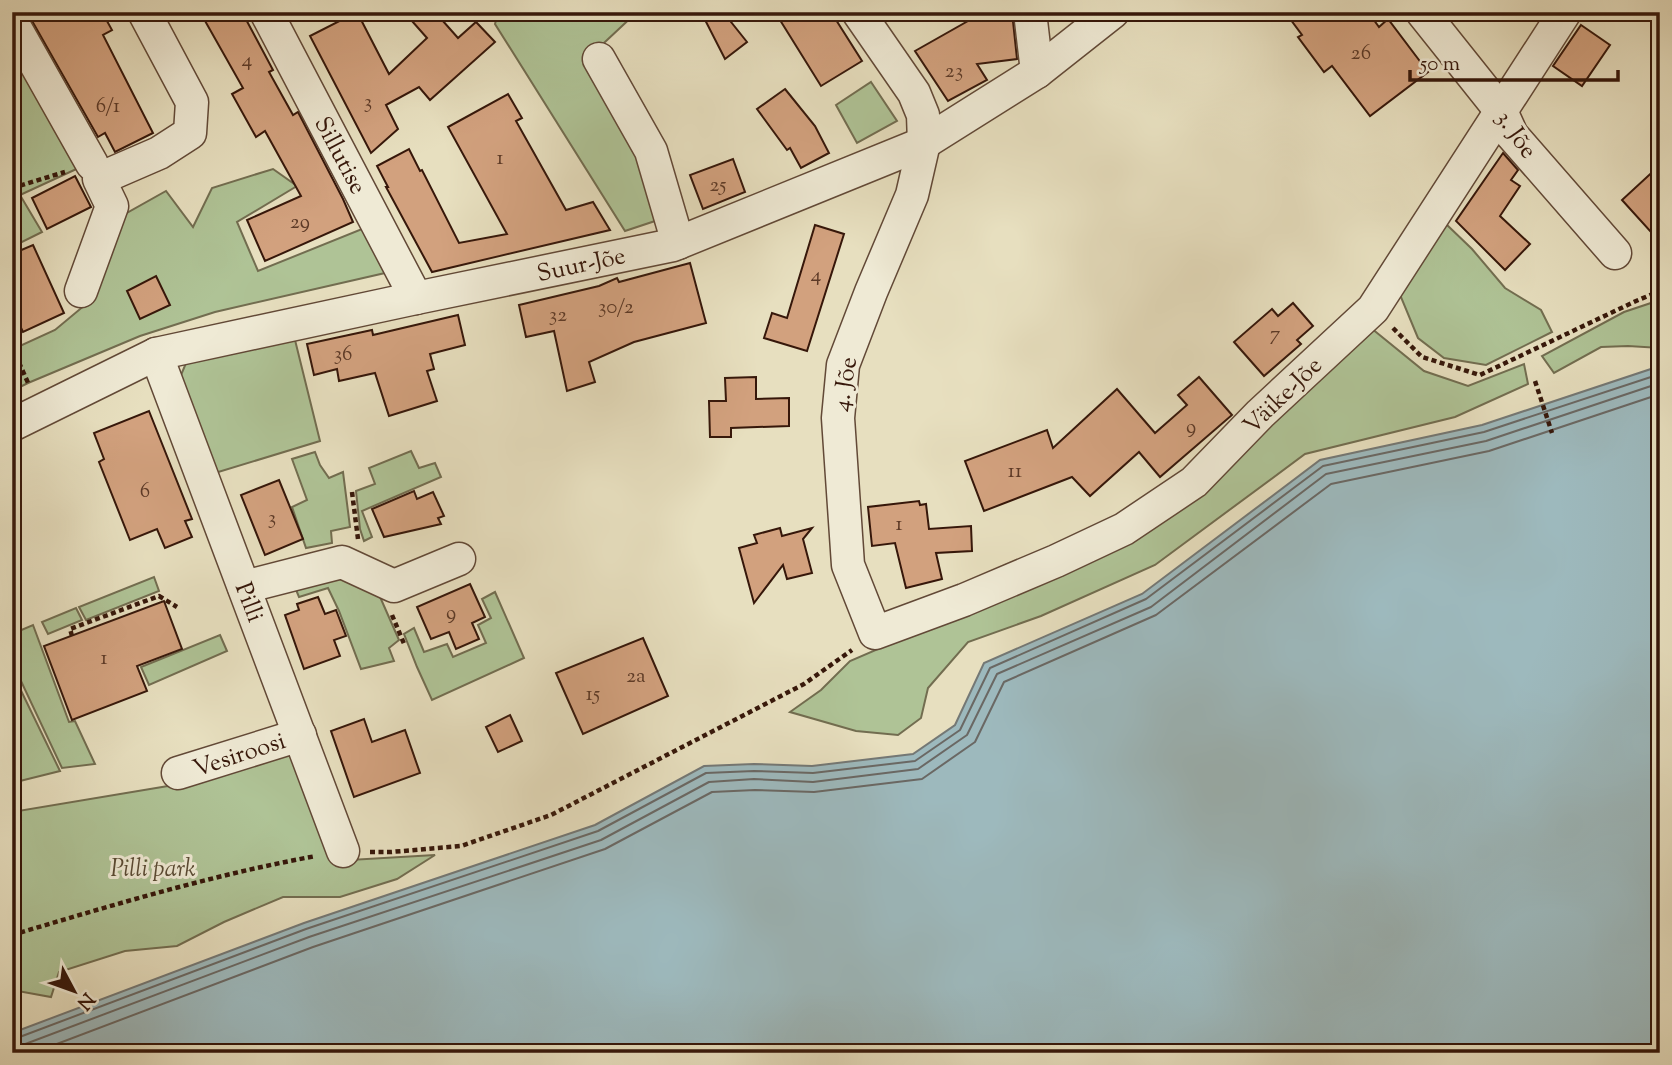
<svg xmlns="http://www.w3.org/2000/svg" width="1672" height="1065" font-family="'Sorts Mill Goudy',serif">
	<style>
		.green { fill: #afc396; stroke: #726d50; stroke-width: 2 }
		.water { fill: #9db9bd; stroke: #747875; stroke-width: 2 }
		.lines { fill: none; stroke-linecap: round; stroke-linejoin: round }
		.shore { stroke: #6a6864; stroke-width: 2 }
		.building { fill: #d2a17e; stroke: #36170a; stroke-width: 2 }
		.minor-casing { stroke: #624937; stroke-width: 35 }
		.path { stroke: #36170a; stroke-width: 4.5; stroke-dasharray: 5 3.5; stroke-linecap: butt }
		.minor { stroke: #efead5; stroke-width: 32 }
		.labels { text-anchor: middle; stroke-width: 6; stroke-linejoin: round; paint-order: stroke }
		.number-label { font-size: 21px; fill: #5d3a27 }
		.street-label { font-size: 24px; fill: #36170a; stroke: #efead5 }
		.park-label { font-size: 24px; font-style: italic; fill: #5a4b34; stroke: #efead5 }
	</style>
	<rect width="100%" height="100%" fill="#e7dfbf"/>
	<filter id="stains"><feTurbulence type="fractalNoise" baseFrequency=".00286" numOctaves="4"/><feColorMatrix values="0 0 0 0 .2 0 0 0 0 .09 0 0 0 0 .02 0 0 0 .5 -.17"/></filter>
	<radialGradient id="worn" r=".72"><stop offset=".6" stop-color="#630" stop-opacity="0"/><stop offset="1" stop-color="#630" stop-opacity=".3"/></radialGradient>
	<g class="green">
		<polygon points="498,12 586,12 589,16 594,12 637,12 589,57 637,139 661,219 625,231 495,24"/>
		<polygon points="12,38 83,166 20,195 42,232 12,247"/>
		<polygon points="871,82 897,121 857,143 836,105"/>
		<polygon points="273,169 297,186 237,222 258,271 362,229 385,273 215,312 140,336 28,383 12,391 12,331 20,346 55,330 91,300 118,218 166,191 193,227 212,188"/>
		<polygon points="1446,224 1472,249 1505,288 1541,310 1552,332 1486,365 1444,358 1418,338 1398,290"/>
		<polygon points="1660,300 1660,348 1628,346 1601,347 1554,373 1542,356 1624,312"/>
		<polygon points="1371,328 1424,371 1468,386 1524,364 1528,384 1455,417 1305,454 1155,565 1041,616 968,642 928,688 921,718 898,735 856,731 790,712 821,690 850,661 1094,556"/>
		<polygon points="295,340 320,441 215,473 181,375 186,363"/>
		<polygon points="411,451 419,468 435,463 441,477 362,511 372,537 364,541 360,529 356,491 375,484 369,468"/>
		<polygon points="315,452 320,465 329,478 343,472 350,527 331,531 332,543 306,548 292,507 307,500 292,459"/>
		<polygon points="352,574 377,590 399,640 389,648 394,661 361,669 339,611 328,588 299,597 294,585"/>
		<polygon points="154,577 159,591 86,620 79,607"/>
		<polygon points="495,592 524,658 432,700 417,667 404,634 414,628 424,652 447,644 453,657 486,643 478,625 491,618 482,599"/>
		<polygon points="76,608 82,620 48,634 42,622"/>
		<polygon points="33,625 69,722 75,721 95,764 62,768 12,662 12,634"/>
		<polygon points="220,635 227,651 149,685 141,667"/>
		<polygon points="12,672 60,771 12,783"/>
		<polygon points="290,752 333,861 435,855 397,879 340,897 283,897 224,922 177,946 125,951 59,972 51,997 12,990 12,812 186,783"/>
	</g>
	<polygon class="water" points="1660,366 1660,1053 12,1053 12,1033 304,923 595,825 704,766 754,764 812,766 913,754 955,725 984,663 1142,594 1320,460 1482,425"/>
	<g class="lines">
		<g class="shore">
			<polyline points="12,1039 17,1038 306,929 598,831 706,773 754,771 813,773 915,761 960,730 990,668 1146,599 1323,466 1484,432 1660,374"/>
			<polyline points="12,1047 20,1046 309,937 601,840 709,782 754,779 813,782 918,769 967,735 997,674 1151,607 1326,474 1486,441 1660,383"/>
			<polyline points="33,1053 313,947 605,849 712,792 755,790 814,792 922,779 975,742 1004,682 1156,615 1331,484 1489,451 1660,394"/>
		</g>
	</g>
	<g class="building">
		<polygon points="27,12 102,12 112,30 103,35 153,133 115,152 105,133 98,137"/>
		<polygon points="200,12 242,12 273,70 269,72 293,115 298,112 343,199 353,222 265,261 247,220 301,196 265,131 256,137 232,94 243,88"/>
		<polygon points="357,12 389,74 427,38 404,12 435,12 458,38 476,22 495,42 430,100 419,87 386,105 398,129 371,153 310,36"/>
		<polygon points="701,12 723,12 747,42 725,59"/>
		<polygon points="775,12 831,12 862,61 821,86"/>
		<polygon points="984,12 1012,12 1017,59 977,64 987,80 948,101 915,51"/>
		<polygon points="1285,12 1368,12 1379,27 1388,19 1428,72 1370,116 1332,66 1324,72 1298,37 1302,35"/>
		<polygon points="1581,25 1610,45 1582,86 1553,66"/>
		<polygon points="785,89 815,126 829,153 801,168 790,148 787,150 757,109"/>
		<polygon points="508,94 522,118 516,121 566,210 593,202 610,230 432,272 386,187 388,187 377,166 409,149 420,171 422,170 459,243 507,234 448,127"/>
		<polygon points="1503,153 1518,170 1511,180 1520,186 1500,216 1530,244 1505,270 1456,221"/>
		<polygon points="733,159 745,192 703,209 690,175"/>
		<polygon points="1660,165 1660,242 1622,200"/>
		<polygon points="75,176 91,207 47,229 32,198"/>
		<polygon points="815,225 844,234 807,351 764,338 772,313 787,318"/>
		<polygon points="33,245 64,313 23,332 12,309 12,254"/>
		<polygon points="690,263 706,323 634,342 589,362 595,382 567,391 554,331 526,337 519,305 599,286 617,278 619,282"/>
		<polygon points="156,276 170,305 140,319 127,291"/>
		<polygon points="1293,303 1313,326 1297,340 1301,344 1264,376 1234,342 1272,309 1278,316"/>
		<polygon points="458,315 465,345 430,354 434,369 427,371 437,401 389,416 375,373 339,381 337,369 314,375 307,344 372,330 373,335"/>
		<polygon points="756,377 756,399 789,398 789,426 731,428 731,437 710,437 709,401 726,401 725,378"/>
		<polygon points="1199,377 1232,415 1160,477 1139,452 1090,496 1072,477 984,511 965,461 1047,430 1053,448 1117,389 1155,433 1187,405 1178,395"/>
		<polygon points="149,411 192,519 185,521 192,537 165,548 157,529 130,540 99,462 104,459 94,433"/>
		<polygon points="279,480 303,539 265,555 241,495"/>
		<polygon points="414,491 417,499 433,492 444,516 438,518 441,524 384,537 372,509"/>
		<polygon points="919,501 920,505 926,504 929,529 971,526 972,551 936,553 942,579 906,588 895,543 872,546 868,507"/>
		<polygon points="780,528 782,536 812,528 803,539 812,573 787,579 783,565 754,603 739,548 757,543 754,535"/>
		<polygon points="470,584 485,617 472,623 479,639 456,649 449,632 431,639 417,607"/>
		<polygon points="318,597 325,614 336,610 346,636 334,640 340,656 304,669 285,615 299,610 297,604"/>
		<polygon points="164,601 182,649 137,666 147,691 72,720 44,646"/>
		<polygon points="643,638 668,696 583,734 556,673"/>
		<polygon points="510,715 522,741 498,752 486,727"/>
		<polygon points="364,719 372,742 405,730 420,773 354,797 331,731"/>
	</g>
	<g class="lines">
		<g class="minor-casing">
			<g id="minor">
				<polyline points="266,12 416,298"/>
				<polyline points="858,12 914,93 923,115 924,143 912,195 871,292 843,365 838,418 848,565 875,633 964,600 1056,561 1124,529 1194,482 1260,414 1373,309 1565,12"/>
				<polyline points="1030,12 1037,72"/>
				<polyline points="1422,12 1501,111 1512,135 1615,253"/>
				<polyline points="12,22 92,164"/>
				<polyline points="599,59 651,151 678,243"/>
				<polyline points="81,291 112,206 99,179 159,153 190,133 192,102 144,12"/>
				<polyline points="156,354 343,851"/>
				<polyline points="12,425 156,354 416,298 673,245 924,143 1037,72 1113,12"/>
				<polyline points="244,587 342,562 394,586 459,559"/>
				<polyline points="178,773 300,735"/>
			</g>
		</g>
		<g class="path">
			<polyline points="12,188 65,172"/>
			<polyline points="1393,328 1422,357 1480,375 1636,301 1660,291"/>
			<polyline points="12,347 29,385"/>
			<polyline points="1535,381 1552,433"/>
			<polyline points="352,492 358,539"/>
			<polyline points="392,615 405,646"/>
			<polyline points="72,636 70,629 159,596 177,607"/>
			<polyline points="370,852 391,852 461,846 551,815 804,684 852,650"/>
			<path d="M 12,935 C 113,905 212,875 316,856"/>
		</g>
		<use href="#minor" class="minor"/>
	</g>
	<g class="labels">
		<g class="number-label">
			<text x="1361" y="59">26</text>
			<text x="247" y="66">4</text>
			<text x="954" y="77">23</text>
			<text x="368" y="108">3</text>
			<text x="108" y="112">6/1</text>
			<text x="500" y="164">1</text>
			<text x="718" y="191">25</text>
			<text x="300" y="228">29</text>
			<text x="816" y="281">4</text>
			<text x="616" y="313">30/2</text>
			<text x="558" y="321">32</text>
			<text x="1275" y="340">7</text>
			<text x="343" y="360">36</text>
			<text x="1191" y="433">9</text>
			<text x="1015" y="477">11</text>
			<text x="145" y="497">6</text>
			<text x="272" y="524">3</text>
			<text x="899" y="530">1</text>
			<text x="451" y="619">9</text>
			<text x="104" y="664">1</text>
			<text x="636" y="682">2a</text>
			<text x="593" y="700">15</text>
		</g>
		<g class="street-label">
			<text transform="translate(1517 134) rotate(55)" y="8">3. Jõe</text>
			<text transform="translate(341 155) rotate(62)" y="8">Sillutise</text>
			<text transform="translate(581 264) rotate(-12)" y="8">Suur-Jõe</text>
			<text transform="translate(844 384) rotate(-81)" y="8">4. Jõe</text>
			<text transform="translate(1282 395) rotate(-44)" y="8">Väike-Jõe</text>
			<text transform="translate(250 602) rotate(69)" y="8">Pilli</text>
			<text transform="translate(239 754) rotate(-18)" y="8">Vesiroosi</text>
		</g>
		<g class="park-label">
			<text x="153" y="876">Pilli park</text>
		</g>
	</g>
	<rect width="1672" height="1065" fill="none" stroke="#e7dfbf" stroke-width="42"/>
	<rect x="14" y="14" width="1644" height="1037" fill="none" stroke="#36170a" stroke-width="3.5"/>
	<rect x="21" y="21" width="1630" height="1023" fill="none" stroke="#36170a" stroke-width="2"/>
	<g transform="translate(74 991) rotate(131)" stroke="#efead5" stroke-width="5" paint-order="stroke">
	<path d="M0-5L12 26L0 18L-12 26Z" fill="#36170a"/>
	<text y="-10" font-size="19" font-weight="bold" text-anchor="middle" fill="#36170a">N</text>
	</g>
	<path d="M1410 70v10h208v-10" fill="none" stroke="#36170a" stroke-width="3.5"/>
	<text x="1420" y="70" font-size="21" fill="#36170a" stroke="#efead5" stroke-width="5" paint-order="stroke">50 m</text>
	<rect width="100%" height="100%" filter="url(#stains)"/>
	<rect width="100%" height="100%" fill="url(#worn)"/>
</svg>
